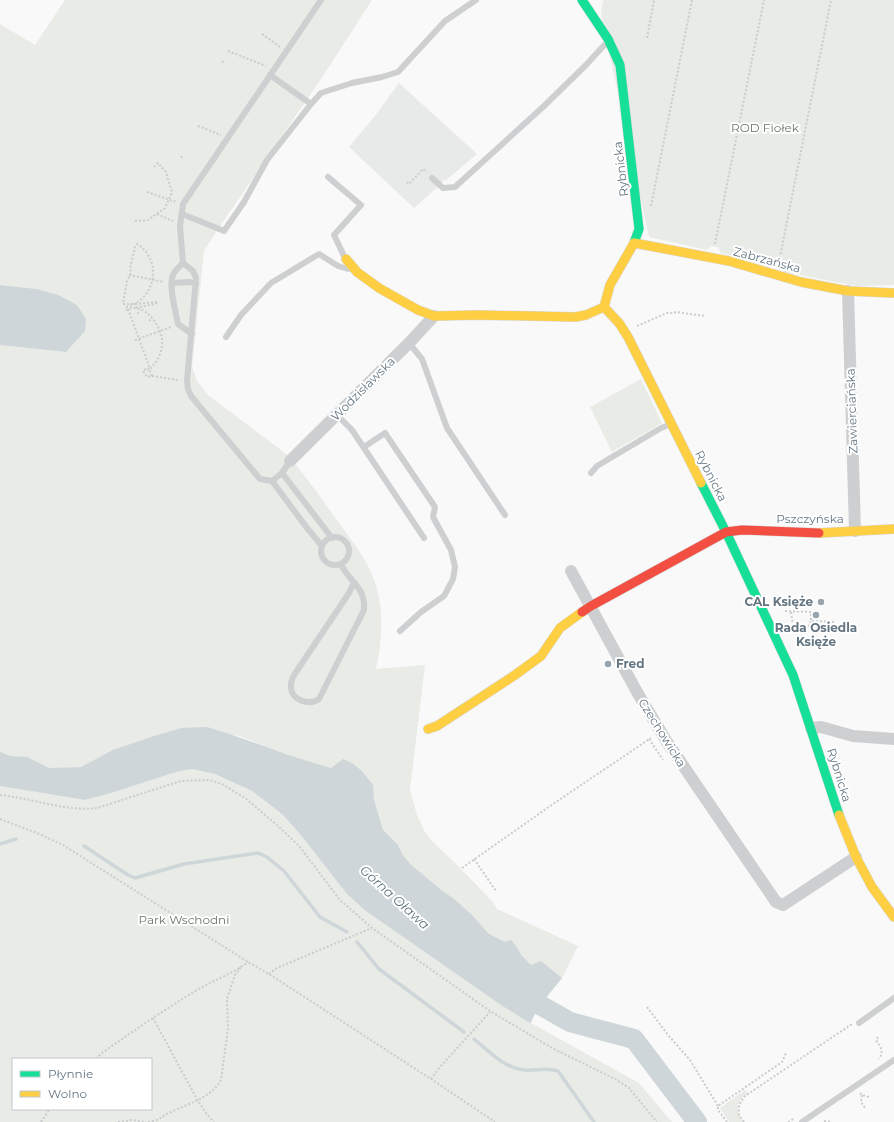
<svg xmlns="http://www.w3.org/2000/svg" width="894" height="1122" font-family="Montserrat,sans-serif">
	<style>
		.built { fill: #e8e9e9 }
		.green { fill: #e8ebe6; fill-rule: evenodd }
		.water { fill: #ced6d9 }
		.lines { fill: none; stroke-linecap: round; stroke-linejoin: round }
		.stream { stroke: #ced6d9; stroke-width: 3.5 }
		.river { stroke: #ced6d9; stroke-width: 20 }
		.fast-casing { stroke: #d5d6d7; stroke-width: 10 }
		.slow-casing { stroke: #d5d6d7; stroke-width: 10 }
		.jam-casing { stroke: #d5d6d7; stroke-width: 10 }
		.path { stroke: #cbcccd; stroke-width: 2; stroke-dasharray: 2 2; stroke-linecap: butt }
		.lane { stroke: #cecfd0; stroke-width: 6 }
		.street { stroke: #cecfd0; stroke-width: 12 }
		.fast { stroke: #16e098; stroke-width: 9 }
		.slow { stroke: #ffcf43; stroke-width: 9 }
		.jam { stroke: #f24e42; stroke-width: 9 }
		.poi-dot { fill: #99a4ac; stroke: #fff; stroke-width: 1.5 }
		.labels { text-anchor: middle; stroke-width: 4; stroke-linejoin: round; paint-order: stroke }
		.park-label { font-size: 12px; fill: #687a64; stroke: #fff }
		.street-label { font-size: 12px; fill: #657683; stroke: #fff }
		.poi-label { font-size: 12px; font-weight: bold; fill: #657683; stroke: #fff; text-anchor: end }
		.water-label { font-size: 13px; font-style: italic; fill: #60757c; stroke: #fff }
	</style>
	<rect width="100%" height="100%" fill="#f9f9f9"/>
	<polygon class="built" points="399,83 477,154 445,181 443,179 443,182 440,185 414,208 349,147 375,116"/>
	<g class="green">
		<path d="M 65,0 L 372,0 L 325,73 L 216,232 L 204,251 L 192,367 L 197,381 L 208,395 L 285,453 C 303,472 319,495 334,516 C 346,533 361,551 370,570 C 385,601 383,636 376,669 L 425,665 L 410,790 L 417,815 L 425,832 L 433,842 L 458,866 L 492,901 L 497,909 L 578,946 L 562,978 L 544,1000 L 307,762 L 239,736 L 181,728 L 122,747 L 121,764 L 0,772 L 0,345 L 66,352 L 37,289 L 0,285 L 0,24 L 35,45 Z"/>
		<polygon points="603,0 894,0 894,285 856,286 784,272 782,267 774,264 769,267 721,253 718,247 711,246 707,250 649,237 601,14"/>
		<polygon points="641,379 662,423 612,452 590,407"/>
		<path d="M 192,769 L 215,774 L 252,791 L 535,1014 L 531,1023 L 639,1083 L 672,1122 L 0,1122 L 0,786 L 85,800 L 176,772 ZM 13,1059 L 151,1059 L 151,1109 L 13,1109 Z"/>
		<path d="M 745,1090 L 748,1093 C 736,1102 735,1109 743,1122 L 729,1122 L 720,1108 Z"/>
	</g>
	<g class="water">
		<polygon points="0,285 37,289 58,295 77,305 86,319 85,331 66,352 0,345"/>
		<path d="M 207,727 C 249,739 289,757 331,768 L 343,759 L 352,763 L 362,771 L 373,785 L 374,800 L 383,830 L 398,845 L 402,854 L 410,864 L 440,889 L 454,899 L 472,915 L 489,934 L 505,942 L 511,940 L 518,949 L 521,955 L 531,965 L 541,961 L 562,978 L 540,1005 L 530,1023 L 501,1005 L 366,911 L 347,894 L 301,835 L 283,815 L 252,791 L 215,774 L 192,769 L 176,772 L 114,792 L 85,800 L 0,786 L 0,752 L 11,756 L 27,757 L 49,768 L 81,767 L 113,750 L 151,737 L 181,728 Z"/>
	</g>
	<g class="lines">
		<g class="stream">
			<polyline points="0,844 16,839"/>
			<polyline points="84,846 128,875 135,878 184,864 258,853 267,857 284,871 320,917 347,932"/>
			<polyline points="357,942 379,969 464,1032"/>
			<path d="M 474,1039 C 489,1051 504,1068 524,1070 C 537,1071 545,1067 558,1071 L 594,1122"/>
		</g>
		<polyline class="river" points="517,989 540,1005 570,1022 634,1039 697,1122"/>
		<g class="fast-casing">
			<g id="fast">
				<polyline points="582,0 608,39 620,65 639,229 634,243"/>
				<polyline points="701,483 726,532 793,675 839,815"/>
			</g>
		</g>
		<g class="slow-casing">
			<g id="slow">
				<polyline points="634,243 610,285 604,307 619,323 628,337 701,483"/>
				<polyline points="634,243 729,261 801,282 848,291 894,293"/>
				<polyline points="346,259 357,272 379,288 418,310 434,316 478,315 575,317 586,315 604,307"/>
				<polyline points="819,533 894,529"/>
				<polyline points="428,729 437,726 515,675 541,656 560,628 582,612"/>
				<polyline points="839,815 856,857 872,887 894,917"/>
			</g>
		</g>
		<g class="jam-casing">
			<polyline id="jam" points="582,612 591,606 726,532 742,530 819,533"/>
		</g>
		<g class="path">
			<polyline points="262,34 280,47"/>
			<polyline points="647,38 654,0"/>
			<polyline points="228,51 266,66"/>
			<polyline points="222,61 224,63"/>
			<polyline points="198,126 221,135"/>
			<polyline points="181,156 183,159"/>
			<polyline points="407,182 409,184 423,169 427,172"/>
			<polyline points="147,192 176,202"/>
			<polyline points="651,206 692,0"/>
			<polyline points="157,214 173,221"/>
			<polyline points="135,221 148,220 165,208 172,192 166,172 158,163 153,168"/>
			<polyline points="715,244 764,0"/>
			<polyline points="779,262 831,0"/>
			<polyline points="129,275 164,282"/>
			<path d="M 126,307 C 156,300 163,260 137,244 L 135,247 L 130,268 L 131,273 L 127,281 L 123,304 C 127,304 131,304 135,304 L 158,302 L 155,304 L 134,308"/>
			<polyline points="128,309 149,366 147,368"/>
			<path d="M 126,310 C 145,300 164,329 162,345 C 161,356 156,363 149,370 L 147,368 L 143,371 L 147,377 L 152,376 L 149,370"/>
			<polyline points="138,314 139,309"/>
			<polyline points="149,321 152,318"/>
			<polyline points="637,326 667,313 674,313 676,312 705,316"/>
			<polyline points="135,340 171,327"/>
			<polyline points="152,376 178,380"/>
			<polyline points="785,611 811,612 811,621 835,622"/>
			<polyline points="791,612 793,625 803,634 805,633 811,621"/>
			<polyline points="649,739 663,760"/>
			<path d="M 0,795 C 31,798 67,812 97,808 L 181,781 L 209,780 L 222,784 L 245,798 L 277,825 L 299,846 L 340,900 L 372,928 L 490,1011 L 552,1048 L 615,1079 L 629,1088 L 657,1122"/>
			<polyline points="0,819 37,833 63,845 248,962 269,974 431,1079 495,1122"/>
			<polyline points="474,859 496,891"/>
			<polyline points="462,868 553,804 651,738"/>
			<polyline points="269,974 277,968 372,928"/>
			<polyline points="647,1007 668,1035 690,1060 718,1106"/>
			<polyline points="153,1018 198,1101 206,1113 214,1122"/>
			<path d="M 878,1037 L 876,1040 C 881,1047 884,1052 879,1059"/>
			<path d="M 96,1059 L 102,1053 C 133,1031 164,1010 197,990 C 214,980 232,974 248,962"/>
			<polyline points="431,1079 440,1067 490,1012"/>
			<polyline points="860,1093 862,1095 869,1097"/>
			<polyline points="862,1095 861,1102 865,1108"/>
			<polyline points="824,1121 832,1122"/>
			<polyline points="41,1122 50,1109"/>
			<polyline points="118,1122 132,1120 146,1122"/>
			<path d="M 148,1122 C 161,1120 160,1117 171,1112 C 189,1103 210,1099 221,1080 L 228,1028 L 227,999 L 235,975 L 241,967"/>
			<polyline points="727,1122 718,1110 718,1106 782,1062 786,1053"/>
			<polyline points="744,1122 739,1115 739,1105 745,1096 852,1024"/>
			<polyline points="788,1122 795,1118"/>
		</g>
		<g class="lane">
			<polyline points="270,75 311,104 321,93 352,83 382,77 398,72 445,21 476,0"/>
			<polyline points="328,177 361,205 334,235 345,258"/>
			<polyline points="432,178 443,188 455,187 544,106 586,65 608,41"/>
			<polyline points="182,214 224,231 244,202 267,160 311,104"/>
			<path d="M 183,263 C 179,267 175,270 173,275 C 168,286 176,312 178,324 L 192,334"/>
			<polyline points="172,283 190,282 196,284"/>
			<polyline points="226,337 241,315 271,283 319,254 338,266 348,269"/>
			<polyline points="409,343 422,359 447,428 505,515"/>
			<polyline points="337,415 352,430 424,538"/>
			<polyline points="364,447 385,433 435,507 433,517 451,550 455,567 453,579 444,596 421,612 400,631"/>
			<polyline points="290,461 282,473 272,481 260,479 191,396 188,389 187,381 196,278 193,271 183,263 180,226 183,204 321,0"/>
			<polyline points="282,473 332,538"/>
			<polyline points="591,473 597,466 661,428 669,425"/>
			<polyline points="272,481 307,528 322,546"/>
			<circle cx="335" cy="551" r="14"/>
			<path d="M 341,564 C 349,582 366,587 364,610 L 319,699 C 309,706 292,700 291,688 C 290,683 292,679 294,675 L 349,593 L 354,582"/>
			<polyline points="859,1023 894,998"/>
			<polyline points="802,1122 894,1060"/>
		</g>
		<g class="street">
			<polyline points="848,291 855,531"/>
			<polyline points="290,461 409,343 434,316"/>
			<polyline points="571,571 637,692 667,742 776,902 783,905 856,857"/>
			<polyline points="811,728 821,727 853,736 894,739"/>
		</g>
		<use href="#fast" class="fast"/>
		<use href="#slow" class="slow"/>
		<use href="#jam" class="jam"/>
	</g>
	<g class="poi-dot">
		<circle cx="821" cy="602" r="4"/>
		<circle cx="816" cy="615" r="4"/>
		<circle cx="608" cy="664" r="4"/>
	</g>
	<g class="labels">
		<g class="park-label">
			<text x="765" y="132">ROD Fiołek</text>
			<text x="184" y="924">Park Wschodni</text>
		</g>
		<g class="street-label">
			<text transform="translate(621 169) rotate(-97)" y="4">Rybnicka</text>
			<text transform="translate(767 260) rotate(15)" y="4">Zabrzańska</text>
			<text transform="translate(363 389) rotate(-45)" y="4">Wodzisławska</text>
			<text transform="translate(852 411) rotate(-92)" y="4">Zawierciańska</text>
			<text transform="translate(711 476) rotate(63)" y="4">Rybnicka</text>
			<text x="810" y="523">Pszczyńska</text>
			<text transform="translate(662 733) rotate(58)" y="4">Czechowicka</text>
			<text transform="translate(839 775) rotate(73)" y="4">Rybnicka</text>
		</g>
		<g class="poi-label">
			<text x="813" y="606">CAL Księże</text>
			<text x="816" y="632" text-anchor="middle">Rada Osiedla<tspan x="816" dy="14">Księże</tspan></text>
			<text x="616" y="668" text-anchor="start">Fred</text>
		</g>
		<g class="water-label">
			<text transform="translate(395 897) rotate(42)" y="5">Górna Oława</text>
		</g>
	</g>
	<rect x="12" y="1058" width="140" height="52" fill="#ffffff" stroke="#c1c8cd"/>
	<rect x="20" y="1071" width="20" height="6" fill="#16e098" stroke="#c1c8cd"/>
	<text x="48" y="1078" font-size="12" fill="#657683">Płynnie</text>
	<rect x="20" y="1091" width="20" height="6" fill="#ffcf43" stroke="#c1c8cd"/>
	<text x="48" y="1098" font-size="12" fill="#657683">Wolno</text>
</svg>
